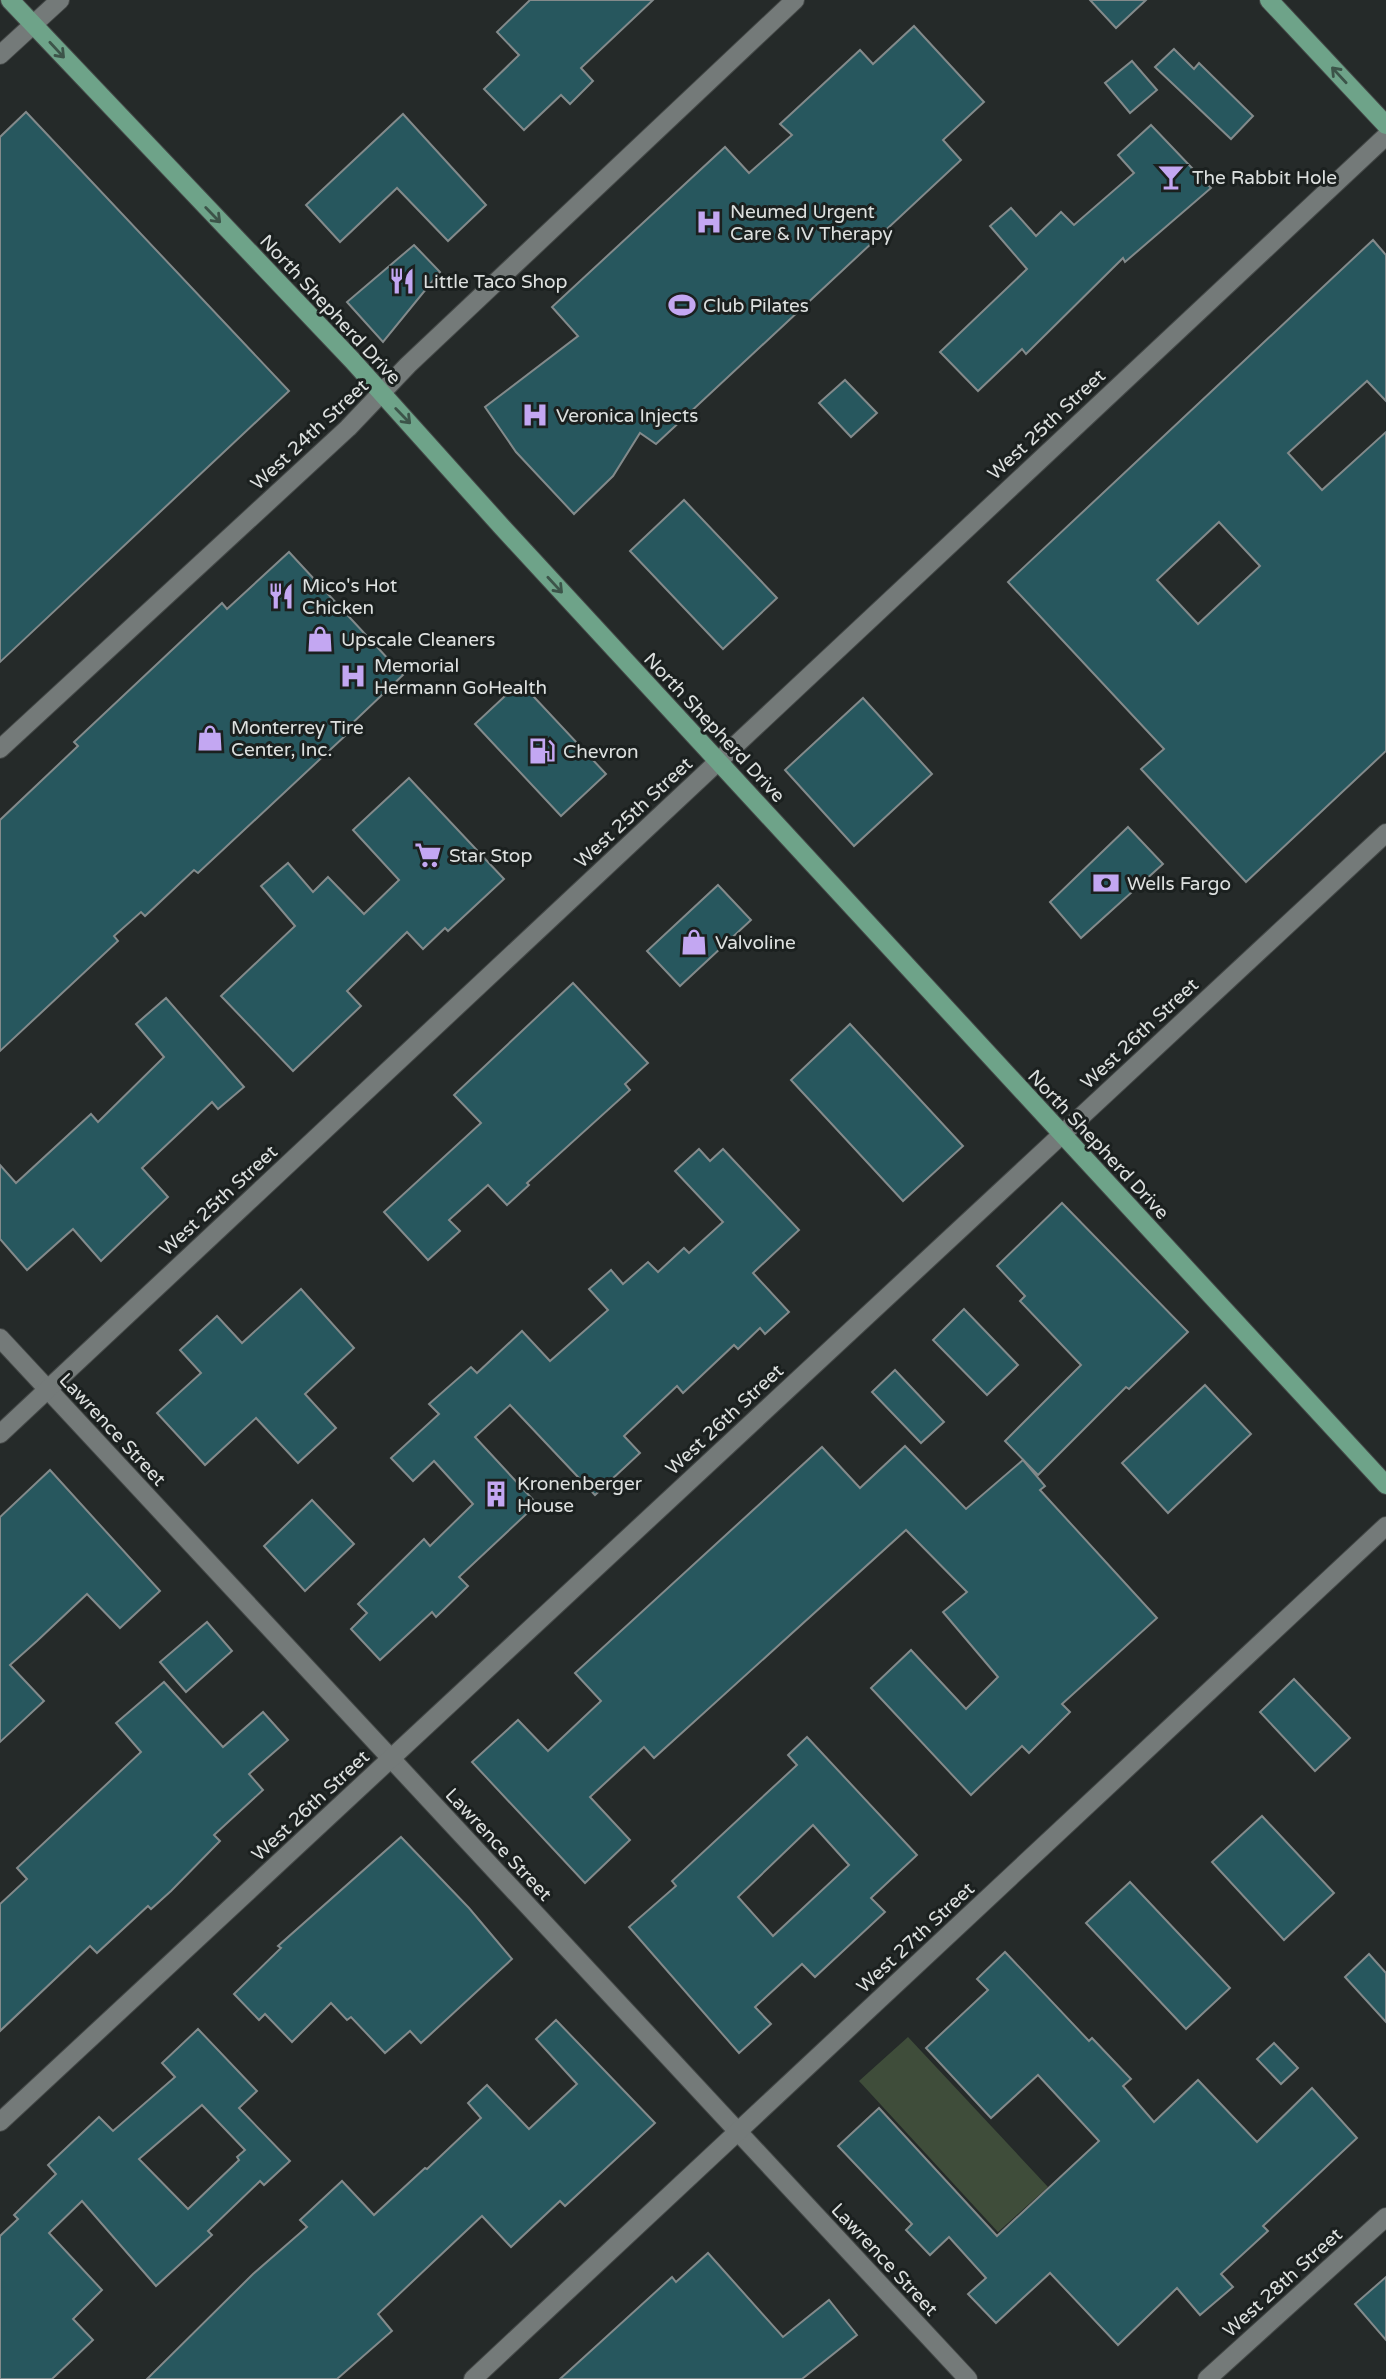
<svg xmlns="http://www.w3.org/2000/svg" width="1386" height="2379" font-family="'Varela Round',sans-serif">
	<style>
		.green { fill: #3f4d3a }
		.building { fill: #27575e; stroke: #838a8b; stroke-width: 2; fill-rule: evenodd }
		.lines { fill: none; stroke-linecap: round; stroke-linejoin: round }
		.minor-casing { stroke: #444847; stroke-width: 20 }
		.tertiary-casing { stroke: #444847; stroke-width: 20 }
		.primary-casing { stroke: #444847; stroke-width: 20 }
		.minor { stroke: #747a79; stroke-width: 18 }
		.tertiary { stroke: #747a79; stroke-width: 18 }
		.primary { stroke: #6ea389; stroke-width: 18 }
		.oneway { stroke: #3c5449 }
		.labels { text-anchor: middle; stroke-width: 6; stroke-linejoin: round; paint-order: stroke }
		.poi-label { font-size: 19px; fill: #dde0df; stroke: #1b201f; text-anchor: start }
		.street-label { font-size: 19px; fill: #dde0df; stroke: #1b201f }
	</style>
	<rect width="100%" height="100%" fill="#252a29"/>
	<polygon class="green" points="908,2037 1048,2187 998,2232 859,2081"/>
	<g class="building">
		<polygon points="530,0 653,0 581,68 593,81 570,104 561,95 524,130 484,89 519,55 497,32"/>
		<polygon points="1090,0 1146,0 1116,28"/>
		<polygon points="914,26 984,102 943,140 961,160 656,444 640,433 613,476 574,514 516,452 485,407 578,336 552,307 725,147 749,173 792,135 780,124 860,50 873,64"/>
		<polygon points="1174,49 1194,69 1199,63 1253,116 1231,139 1155,67"/>
		<polygon points="1132,61 1157,90 1130,113 1105,83"/>
		<polygon points="26,112 289,391 0,662 0,137"/>
		<polygon points="403,114 486,205 448,241 397,188 340,242 306,205"/>
		<polygon points="1151,125 1211,188 1125,262 1123,258 1026,354 1022,349 978,391 940,352 1027,269 990,226 1011,208 1036,236 1061,212 1074,225 1134,173 1118,155"/>
		<path d="M 1373,240 L 1386,255 L 1386,401 L 1367,381 L 1288,453 L 1322,490 L 1386,432 L 1386,751 L 1246,882 L 1141,769 L 1164,749 L 1008,582 ZM 1219,522 L 1260,566 L 1198,624 L 1157,580 Z"/>
		<polygon points="414,245 440,272 383,342 347,302"/>
		<polygon points="845,380 877,413 851,437 819,403"/>
		<polygon points="684,500 777,598 723,649 630,551"/>
		<polygon points="289,552 403,675 343,732 346,735 198,873 194,870 145,916 141,912 114,936 118,941 0,1051 0,820 78,746 74,742 222,603 227,609"/>
		<polygon points="520,682 606,774 561,816 475,724"/>
		<polygon points="863,698 932,774 854,846 785,770"/>
		<polygon points="409,778 504,879 448,931 445,928 423,949 407,932 347,991 361,1006 293,1071 221,996 295,926 261,886 288,863 313,892 328,877 364,914 399,880 353,830"/>
		<polygon points="1128,827 1163,864 1081,938 1050,902"/>
		<polygon points="718,885 751,920 680,986 647,951"/>
		<polygon points="573,983 648,1063 625,1084 630,1090 527,1183 529,1185 507,1205 488,1185 449,1220 460,1231 428,1260 384,1212 481,1123 454,1095"/>
		<polygon points="166,998 244,1087 218,1109 212,1102 142,1168 168,1197 101,1261 73,1229 27,1270 0,1239 0,1165 16,1183 91,1114 98,1122 164,1057 136,1024"/>
		<polygon points="850,1024 963,1146 903,1201 791,1080"/>
		<polygon points="699,1149 710,1161 723,1149 799,1230 753,1273 789,1312 765,1334 760,1328 738,1349 734,1345 683,1393 677,1386 624,1436 640,1453 595,1495 510,1405 475,1437 537,1504 459,1577 468,1586 436,1617 432,1612 380,1660 351,1629 367,1613 358,1604 424,1539 430,1546 473,1504 434,1461 413,1481 391,1458 439,1414 429,1404 471,1367 477,1373 522,1331 550,1361 608,1310 589,1289 611,1270 623,1284 648,1262 658,1272 684,1248 689,1253 723,1222 675,1171"/>
		<polygon points="1062,1203 1188,1332 1129,1389 1126,1387 1038,1475 1005,1441 1081,1365 1020,1301 1025,1296 997,1266"/>
		<polygon points="301,1289 354,1348 305,1394 336,1428 298,1463 256,1418 205,1465 157,1413 201,1373 180,1350 217,1316 242,1343"/>
		<polygon points="964,1309 1018,1365 987,1395 933,1340"/>
		<polygon points="895,1370 944,1422 921,1443 872,1392"/>
		<polygon points="1205,1385 1251,1434 1168,1513 1122,1463"/>
		<polygon points="905,1446 966,1509 1023,1460 1045,1486 1040,1490 1157,1618 1062,1704 1070,1712 1029,1753 1022,1746 971,1795 871,1688 911,1650 966,1709 998,1677 943,1612 967,1592 906,1530 654,1758 644,1747 590,1797 630,1840 585,1883 472,1762 518,1720 548,1751 601,1701 575,1673 822,1447 860,1488"/>
		<polygon points="50,1470 160,1591 120,1628 87,1594 37,1641 10,1665 44,1701 0,1742 0,1517"/>
		<polygon points="312,1500 354,1544 305,1591 264,1546"/>
		<polygon points="207,1622 232,1651 186,1692 160,1662"/>
		<polygon points="1294,1679 1350,1738 1315,1771 1260,1712"/>
		<polygon points="164,1682 223,1747 263,1712 288,1740 249,1774 263,1790 214,1835 220,1841 171,1891 151,1909 148,1906 97,1953 90,1946 0,2031 0,1904 27,1879 17,1868 141,1752 116,1723"/>
		<path d="M 807,1737 L 917,1855 L 871,1898 L 885,1912 L 815,1977 L 802,1964 L 755,2007 L 771,2024 L 739,2053 L 629,1927 L 676,1886 L 672,1881 L 797,1765 L 788,1755 ZM 813,1825 L 849,1865 L 773,1936 L 738,1897 Z"/>
		<polygon points="1262,1816 1334,1893 1284,1940 1212,1862"/>
		<polygon points="401,1837 469,1908 512,1959 421,2043 410,2031 385,2053 351,2017 347,2020 331,2003 292,2042 265,2014 259,2020 234,1994 281,1948 278,1946"/>
		<polygon points="1130,1882 1230,1988 1186,2029 1086,1923"/>
		<polygon points="1005,1952 1089,2041 1092,2038 1131,2079 1123,2086 1154,2122 1198,2080 1257,2142 1312,2088 1357,2138 1263,2226 1268,2231 1221,2274 1233,2287 1200,2315 1177,2288 1118,2345 1050,2273 996,2323 968,2294 986,2278 949,2237 930,2255 906,2230 912,2224 838,2146 879,2108 997,2236 1099,2141 1038,2075 991,2118 926,2048 988,1990 977,1979"/>
		<polygon points="1369,1954 1386,1973 1386,2022 1345,1977"/>
		<polygon points="556,2020 655,2123 565,2206 560,2201 511,2247 482,2216 378,2314 392,2331 337,2379 147,2379 253,2274 307,2227 300,2220 342,2181 374,2215 425,2168 427,2169 481,2118 468,2103 487,2085 529,2129 577,2084 536,2039"/>
		<path d="M 198,2029 L 257,2091 L 239,2108 L 290,2161 L 264,2185 L 260,2181 L 208,2231 L 212,2235 L 156,2286 L 82,2201 L 49,2233 L 102,2290 L 73,2319 L 93,2340 L 52,2379 L 0,2379 L 0,2236 L 18,2219 L 14,2215 L 56,2174 L 48,2165 L 99,2117 L 113,2131 L 175,2077 L 162,2063 ZM 202,2105 L 245,2150 L 237,2157 L 239,2160 L 188,2209 L 139,2159 Z"/>
		<polygon points="1274,2043 1298,2068 1281,2084 1257,2059"/>
		<polygon points="708,2253 783,2337 829,2300 857,2335 802,2379 560,2379 672,2277 676,2282"/>
		<polygon points="1386,2277 1386,2340 1355,2304"/>
	</g>
	<g class="lines">
		<g class="minor-casing">
			<g id="minor">
				<polyline points="0,55 60,0"/>
				<polyline points="0,1338 968,2379"/>
				<polyline points="0,1434 1386,136"/>
				<polyline points="0,2122 1386,833"/>
				<polyline points="473,2379 1386,1526"/>
				<polyline points="1207,2379 1386,2217"/>
			</g>
		</g>
		<g class="tertiary-casing">
			<polyline id="tertiary" points="0,749 348,428 408,365 795,0"/>
		</g>
		<g class="primary-casing">
			<g id="primary">
				<polyline points="10,0 352,360 502,527 1386,1485"/>
				<polyline points="1269,0 1386,125"/>
			</g>
		</g>
		<use href="#minor" class="minor"/>
		<use href="#tertiary" class="tertiary"/>
		<use href="#primary" class="primary"/>
	</g>
	<defs><path id="oneway-shaft" d="M-6 0H5M1.5-3L5.5 0L1.5 3" fill="none" stroke-width="1.6" stroke-linecap="round" stroke-linejoin="round" transform="scale(1.75)"/></defs>
	<g class="oneway">
		<use href="#oneway-shaft" transform="translate(57 50) rotate(47)"/>
		<use href="#oneway-shaft" transform="translate(1339 75) rotate(-133)"/>
		<use href="#oneway-shaft" transform="translate(213 215) rotate(46)"/>
		<use href="#oneway-shaft" transform="translate(403 416) rotate(46)"/>
		<use href="#oneway-shaft" transform="translate(555 585) rotate(47)"/>
	</g>
	<defs>
		<g id="bar-bare" transform="scale(2.1)"><path d="M-6-5H6L.8 .8V4.5H3.5V6h-7V4.5H-.8V.8Z" fill="#c3a7f2" stroke="#1b201f" stroke-width="2.5" paint-order="stroke"/></g>
		<g id="hospital-bare" transform="scale(2.1)"><path d="M-5-5h3v3.5h4V-5h3V5h-3V1.5h-4V5h-3Z" fill="#c3a7f2" stroke="#1b201f" stroke-width="2.5" paint-order="stroke"/></g>
		<g id="restaurant-bare" transform="scale(2.1)"><path d="M-5-6h1v4h1v-4h1v4h1v-4h1v5L-1.5 .5V6h-2V.5L-5-1ZM5-6V6H3V1.5H1.5Q1.5-4 5-6Z" fill="#c3a7f2" stroke="#1b201f" stroke-width="2.5" paint-order="stroke"/></g>
		<g id="stadium-bare" transform="scale(2.1)"><path d="M0-5a6.5 5 0 1 0 0 10a6.5 5 0 1 0 0-10ZM-3.5-1.8h7v3.6h-7Z" fill="#c3a7f2" stroke="#1b201f" stroke-width="2.5" paint-order="stroke"/></g>
		<g id="shop-bare" transform="scale(2.1)"><path d="M-5-2.5h2.3a2.7 3.5 0 0 1 5.4 0H5L5.5 6h-11ZM-1.5-2.5h3a1.5 2.3 0 0 0-3 0Z" fill="#c3a7f2" stroke="#1b201f" stroke-width="2.5" paint-order="stroke"/></g>
		<g id="fuel-bare" transform="scale(2.1)"><path d="M-5.5-6h7V0h2V4h1.3V-2.5L3-4.5l.8-.8L6-3V5H2.5V1h-1V6h-7ZM-4.2-4.7v3.2H.2V-4.7Z" fill="#c3a7f2" stroke="#1b201f" stroke-width="2.5" paint-order="stroke"/></g>
		<g id="supermarket-bare" transform="scale(2.1)"><path d="M-6-5.5h2.5l.6 2H6L4.5 2H-2.5L-4.4-4H-6ZM-1.5 3.2a1.3 1.3 0 1 0 .1 0ZM3 3.2a1.3 1.3 0 1 0 .1 0Z" fill="#c3a7f2" stroke="#1b201f" stroke-width="2.5" paint-order="stroke"/></g>
		<g id="bank-bare" transform="scale(2.1)"><path d="M-6-4H6V4H-6ZM0-2.3a2.3 2.3 0 1 0 0 4.6a2.3 2.3 0 1 0 0-4.6Z" fill="#c3a7f2" stroke="#1b201f" stroke-width="2.5" paint-order="stroke"/></g>
		<g id="building-bare" transform="scale(2.1)"><path d="M-4-6H4V6H1V3H-1V6H-4ZM-2.5-4.3h1.7v1.8h-1.7ZM.8-4.3h1.7v1.8H.8ZM-2.5-1h1.7V.8h-1.7ZM.8-1h1.7V.8H.8Z" fill="#c3a7f2" stroke="#1b201f" stroke-width="2.5" paint-order="stroke"/></g>
	</defs>
	<g fill-rule="evenodd">
		<use href="#bar-bare" x="1171" y="177"/>
		<use href="#hospital-bare" x="709" y="222"/>
		<use href="#restaurant-bare" x="402" y="281"/>
		<use href="#stadium-bare" x="682" y="305"/>
		<use href="#hospital-bare" x="535" y="415"/>
		<use href="#restaurant-bare" x="281" y="596"/>
		<use href="#shop-bare" x="320" y="639"/>
		<use href="#hospital-bare" x="353" y="676"/>
		<use href="#shop-bare" x="210" y="738"/>
		<use href="#fuel-bare" x="542" y="751"/>
		<use href="#supermarket-bare" x="428" y="855"/>
		<use href="#bank-bare" x="1106" y="883"/>
		<use href="#shop-bare" x="694" y="942"/>
		<use href="#building-bare" x="496" y="1494"/>
	</g>
	<g class="labels">
		<g class="poi-label">
			<text x="1192" y="184">The Rabbit Hole</text>
			<text x="730" y="218">Neumed Urgent<tspan x="730" dy="22">Care &amp; IV Therapy</tspan></text>
			<text x="423" y="288">Little Taco Shop</text>
			<text x="703" y="312">Club Pilates</text>
			<text x="556" y="422">Veronica Injects</text>
			<text x="302" y="592">Mico's Hot<tspan x="302" dy="22">Chicken</tspan></text>
			<text x="341" y="646">Upscale Cleaners</text>
			<text x="374" y="672">Memorial<tspan x="374" dy="22">Hermann GoHealth</tspan></text>
			<text x="231" y="734">Monterrey Tire<tspan x="231" dy="22">Center, Inc.</tspan></text>
			<text x="563" y="758">Chevron</text>
			<text x="449" y="862">Star Stop</text>
			<text x="1127" y="890">Wells Fargo</text>
			<text x="715" y="949">Valvoline</text>
			<text x="517" y="1490">Kronenberger<tspan x="517" dy="22">House</tspan></text>
		</g>
		<g class="street-label">
			<text transform="translate(331 309) rotate(47)" y="7">North Shepherd Drive</text>
			<text transform="translate(1046 424) rotate(-43)" y="7">West 25th Street</text>
			<text transform="translate(309 434) rotate(-43)" y="7">West 24th Street</text>
			<text transform="translate(715 727) rotate(47)" y="7">North Shepherd Drive</text>
			<text transform="translate(633 812) rotate(-43)" y="7">West 25th Street</text>
			<text transform="translate(1139 1033) rotate(-43)" y="7">West 26th Street</text>
			<text transform="translate(1099 1144) rotate(47)" y="7">North Shepherd Drive</text>
			<text transform="translate(218 1200) rotate(-43)" y="7">West 25th Street</text>
			<text transform="translate(724 1419) rotate(-43)" y="7">West 26th Street</text>
			<text transform="translate(113 1429) rotate(47)" y="7">Lawrence Street</text>
			<text transform="translate(310 1805) rotate(-43)" y="7">West 26th Street</text>
			<text transform="translate(499 1844) rotate(47)" y="7">Lawrence Street</text>
			<text transform="translate(915 1937) rotate(-43)" y="7">West 27th Street</text>
			<text transform="translate(885 2259) rotate(47)" y="7">Lawrence Street</text>
			<text transform="translate(1282 2282) rotate(-42)" y="7">West 28th Street</text>
		</g>
	</g>
</svg>
